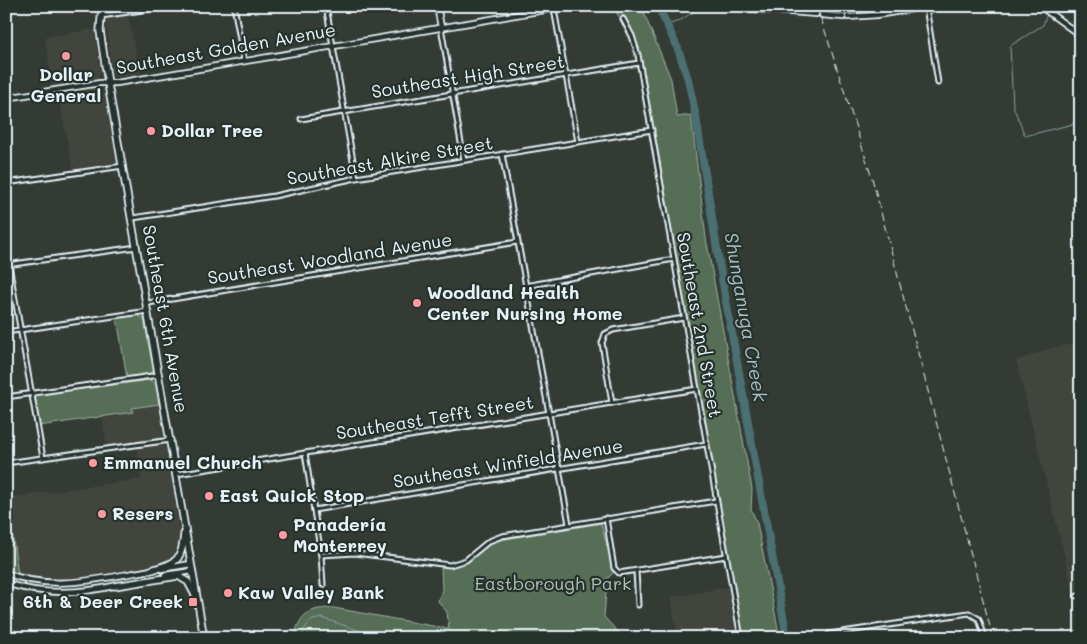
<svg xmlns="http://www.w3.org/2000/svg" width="1087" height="644" font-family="Mali,sans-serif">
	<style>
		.built { fill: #42453c }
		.green { fill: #576e54; stroke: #a0b0a6 }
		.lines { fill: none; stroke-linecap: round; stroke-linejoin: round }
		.stream { stroke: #8aa3a8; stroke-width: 1 }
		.river { stroke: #4c6f72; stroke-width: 8 }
		.minor-casing { stroke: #e8f1f8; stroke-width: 7 }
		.tertiary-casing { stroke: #e8f1f8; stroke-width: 8 }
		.primary-casing { stroke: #e8f1f8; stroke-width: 9 }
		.minor { stroke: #26332d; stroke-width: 3 }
		.tertiary { stroke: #26332d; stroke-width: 4.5 }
		.primary { stroke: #26332d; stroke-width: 5.5 }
		.rail { stroke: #e8f1f8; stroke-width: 1; stroke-dasharray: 8 4; stroke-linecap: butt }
		.poi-dot { fill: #ff9aa2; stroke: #26332d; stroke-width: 2 }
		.labels { text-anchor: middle; stroke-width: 4.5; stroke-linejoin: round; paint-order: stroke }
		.street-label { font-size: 18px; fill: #e8f1f8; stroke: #26332d }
		.poi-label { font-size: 18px; font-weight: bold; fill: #e8f1f8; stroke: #26332d; text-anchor: start }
		.park-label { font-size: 18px; fill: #aebdb6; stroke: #26332d }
		.water-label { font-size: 19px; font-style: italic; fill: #aabdc2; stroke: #26332d }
	</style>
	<rect width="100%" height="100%" fill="#333b34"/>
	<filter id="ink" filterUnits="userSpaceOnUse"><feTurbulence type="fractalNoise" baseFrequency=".02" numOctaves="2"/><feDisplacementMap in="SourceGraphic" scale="10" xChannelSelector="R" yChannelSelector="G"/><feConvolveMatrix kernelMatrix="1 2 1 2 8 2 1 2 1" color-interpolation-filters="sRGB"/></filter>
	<g filter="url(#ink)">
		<g class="built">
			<polygon points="128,15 140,74 117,77 112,72 106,21 109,18"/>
			<polygon points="94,29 100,71 98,79 53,87 45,37"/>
			<polygon points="98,88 104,94 116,162 111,165 73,171 58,94"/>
			<polygon points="1081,342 1081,590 1073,591 1016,360 1053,348"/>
			<polygon points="159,404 163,437 107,447 102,417 132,412 132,408"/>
			<polygon points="162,444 167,450 181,543 175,559 154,567 61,581 37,580 18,574 7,498 141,479 137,446"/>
			<polygon points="728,587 737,638 677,638 671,597"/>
		</g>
		<g class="green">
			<path d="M 611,6 L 641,6 L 671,79 L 677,117 L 691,115 L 706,238 L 752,489 L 751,509 L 757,523 L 780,638 L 743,638 L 643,65 C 639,48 635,31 624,17 L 621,19 Z"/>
			<polygon points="138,315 144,319 153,369 150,374 127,378 117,318"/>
			<polygon points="151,380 155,383 159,404 132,408 133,412 39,426 35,395"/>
			<polygon points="6,498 7,498 18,574 6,570"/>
			<path d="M 601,523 L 614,572 L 607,579 L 604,617 L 622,636 L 634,638 L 294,638 C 300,613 309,608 334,608 L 449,629 L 447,612 L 438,601 L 442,590 L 441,567 L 456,566 L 468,562 L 494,541 Z"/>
		</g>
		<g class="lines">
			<g class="stream">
				<polyline points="1047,14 1043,25 1010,46 1013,106 1025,136 1081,122"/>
				<polyline points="667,25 679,21 703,6"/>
				<polyline points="304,638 303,631 310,621 322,618 364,632 400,638"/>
			</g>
			<polyline class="river" points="658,6 678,49 688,79 696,117 719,262 787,638"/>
			<g class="minor-casing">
				<g id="minor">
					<polyline points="234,6 244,61"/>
					<polyline points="326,6 356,178"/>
					<polyline points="926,7 938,83"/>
					<polyline points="554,9 578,142"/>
					<polyline points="101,16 170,6"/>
					<polyline points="623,19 632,36 638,55 741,638"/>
					<polyline points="441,27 464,160"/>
					<polyline points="301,119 639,63"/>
					<polyline points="502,154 569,524"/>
					<polyline points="6,183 123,166"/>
					<polyline points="133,218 274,196 356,178 652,130"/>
					<polyline points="6,248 43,458"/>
					<polyline points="6,265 137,247"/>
					<polyline points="525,286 674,259"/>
					<polyline points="148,303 517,242"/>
					<polyline points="6,332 148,311"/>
					<polyline points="6,397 159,375"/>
					<polyline points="612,403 602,343 605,334 613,330 684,318"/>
					<polyline points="305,453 321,555 323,585"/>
					<polyline points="6,463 171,440"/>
					<polyline points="177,474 697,389"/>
					<polyline points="314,510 706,444"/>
					<polyline points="606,518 614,568 619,573 726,556"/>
					<polyline points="321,555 355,553 450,565 466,560 489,541 502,536 716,501"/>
					<polyline points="636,571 638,605"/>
					<polyline points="1077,596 1081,596"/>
					<polyline points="829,634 969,613 979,619 985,638"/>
				</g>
			</g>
			<g class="tertiary-casing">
				<g id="tertiary">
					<polyline points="437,6 441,27"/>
					<polyline points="715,6 816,14"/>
					<polyline points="1040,6 1081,36"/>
					<polyline points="822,15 843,17"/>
					<polyline points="848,17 877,15 931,6"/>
					<polyline points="6,98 100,83 117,83 568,6"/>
					<polyline points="161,569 191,564"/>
					<path d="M 6,573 C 55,593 103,577 153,570"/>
					<polyline points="165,575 193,571"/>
					<path d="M 6,583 C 43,596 80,594 118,585"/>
				</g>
			</g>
			<g class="primary-casing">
				<g id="primary">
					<polyline points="102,6 100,31 109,90 204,638"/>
					<path d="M 151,570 C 176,563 182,562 184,534"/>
					<polyline points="115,586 178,576 188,582 195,595"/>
				</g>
			</g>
			<use href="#minor" class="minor"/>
			<use href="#tertiary" class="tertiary"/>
			<use href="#primary" class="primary"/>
			<polyline class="rail" points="817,6 872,178 993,638"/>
		</g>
	</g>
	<g class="poi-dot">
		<circle cx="66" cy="56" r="5"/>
		<circle cx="151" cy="131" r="5"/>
		<circle cx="417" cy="303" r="5"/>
		<circle cx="93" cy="463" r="5"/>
		<circle cx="209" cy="496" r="5"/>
		<circle cx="102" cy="514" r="5"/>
		<circle cx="283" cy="535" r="5"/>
		<circle cx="228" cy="593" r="5"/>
		<rect x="188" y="597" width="10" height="10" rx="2.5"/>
	</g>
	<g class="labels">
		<g class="street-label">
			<text transform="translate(226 49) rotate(-10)" y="6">Southeast Golden Avenue</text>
			<text transform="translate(468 77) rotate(-9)" y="6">Southeast High Street</text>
			<text transform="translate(390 161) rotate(-10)" y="6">Southeast Alkire Street</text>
			<text transform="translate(330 259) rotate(-9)" y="6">Southeast Woodland Avenue</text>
			<text transform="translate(165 319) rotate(80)" y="6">Southeast 6th Avenue</text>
			<text transform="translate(699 325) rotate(80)" y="6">Southeast 2nd Street</text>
			<text transform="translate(435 418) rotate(-9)" y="6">Southeast Tefft Street</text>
			<text transform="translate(508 464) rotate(-9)" y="6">Southeast Winfield Avenue</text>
		</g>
		<g class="poi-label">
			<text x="66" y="81" text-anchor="middle">Dollar<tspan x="66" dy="21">General</tspan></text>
			<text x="161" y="137">Dollar Tree</text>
			<text x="427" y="299">Woodland Health<tspan x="427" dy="21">Center Nursing Home</tspan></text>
			<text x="103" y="469">Emmanuel Church</text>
			<text x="219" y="502">East Quick Stop</text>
			<text x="112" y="520">Resers</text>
			<text x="293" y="531">Panadería<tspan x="293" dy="21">Monterrey</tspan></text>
			<text x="238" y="599">Kaw Valley Bank</text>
			<text x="183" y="608" text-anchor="end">6th &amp; Deer Creek</text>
		</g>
		<g class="park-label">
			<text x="553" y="590">Eastborough Park</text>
		</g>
		<g class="water-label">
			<text transform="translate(746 317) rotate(80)" y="7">Shunganuga Creek</text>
		</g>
	</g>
	<rect width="1087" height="644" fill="none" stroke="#26332d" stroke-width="25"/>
	<rect x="12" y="12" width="1062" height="619" fill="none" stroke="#e8f1f8" stroke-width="2" filter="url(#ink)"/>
</svg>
